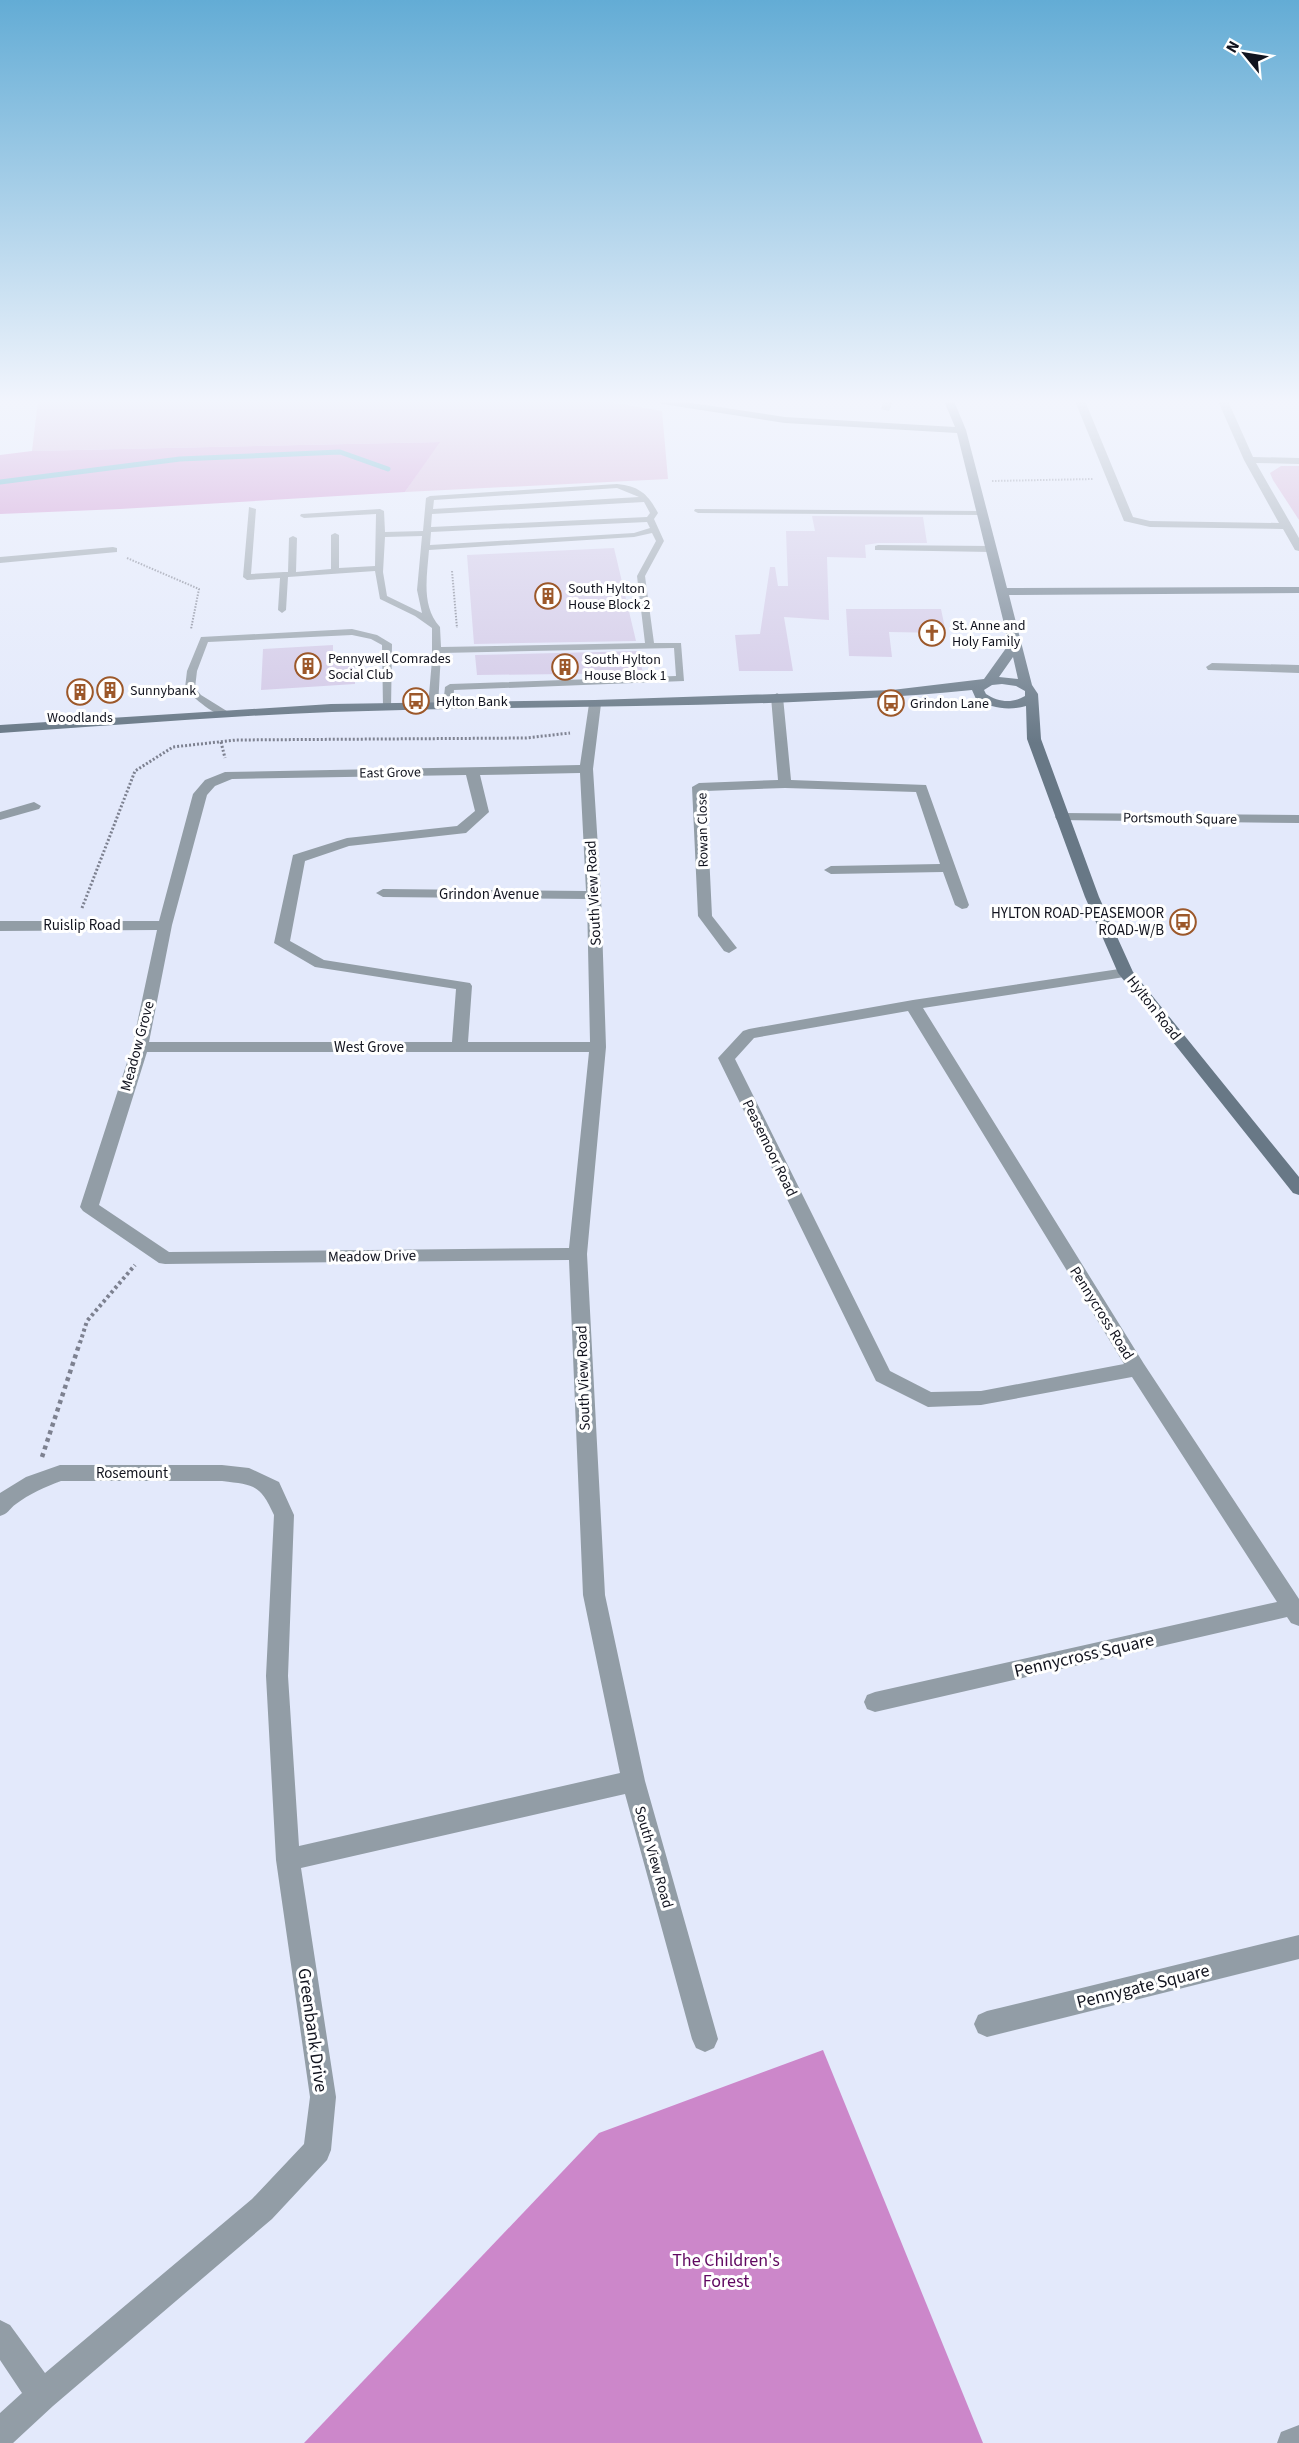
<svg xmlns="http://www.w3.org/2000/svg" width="1299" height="2443" font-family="'Source Sans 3',sans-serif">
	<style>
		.green { fill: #d4a9d1 }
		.forest { fill: #cc87ca }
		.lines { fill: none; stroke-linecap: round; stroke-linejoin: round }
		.stream { stroke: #3da1b9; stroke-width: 5 }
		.building { fill: #d2c8e6 }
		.path-far3 { stroke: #7d8190; stroke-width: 2; stroke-dasharray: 1.5 1.5; stroke-linecap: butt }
		.path-far2 { stroke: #7d8190; stroke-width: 3; stroke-dasharray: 2 2; stroke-linecap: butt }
		.path-far1 { stroke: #7d8190; stroke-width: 4; stroke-dasharray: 3 3; stroke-linecap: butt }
		.path { stroke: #7d8190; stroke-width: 4.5; stroke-dasharray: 4 4; stroke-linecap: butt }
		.lane { fill: #929da6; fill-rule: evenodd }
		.street { fill: #929da6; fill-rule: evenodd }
		.secondary { fill: #687886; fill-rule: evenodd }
		.labels { text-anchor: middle; stroke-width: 6; stroke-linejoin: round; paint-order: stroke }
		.far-poi-label { font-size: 14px; fill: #11131e; stroke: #fff; text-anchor: start }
		.far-street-label { font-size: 14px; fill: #11131e; stroke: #fff }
		.street-label { font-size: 15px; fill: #11131e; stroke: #fff }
		.poi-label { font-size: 15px; fill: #11131e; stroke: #fff; text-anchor: end }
		.near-street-label { font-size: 18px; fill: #11131e; stroke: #fff }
		.near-park-label { font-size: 18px; fill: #600961; stroke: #fff }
	</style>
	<rect width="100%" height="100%" fill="#e3e9fb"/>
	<g class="green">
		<polygon points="38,401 603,401 662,411 668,479 405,492 439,442 32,451"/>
		<polygon points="1281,466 1299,466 1299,520 1273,480 1270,473"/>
	</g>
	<g class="forest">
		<polygon points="440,442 405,492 120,509 0,514 0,455 32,451"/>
		<polygon points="823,2050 983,2443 304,2443 599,2133"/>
	</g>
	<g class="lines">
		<polyline class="stream" points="0,482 180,459 340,452 388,469"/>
	</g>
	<g class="building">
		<polygon points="812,516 923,517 927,543 878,543 865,545 866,558 827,557 829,620 784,617 793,671 739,671 735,635 760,634 770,567 775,567 778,586 788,586 786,531 815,531"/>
		<polygon points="614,548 636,641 474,644 467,555"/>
		<polygon points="846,609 941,609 946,633 889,632 892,657 849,656"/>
		<polygon points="333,645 333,662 355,661 355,684 261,690 263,649"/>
		<polygon points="638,651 643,673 477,675 475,655"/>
	</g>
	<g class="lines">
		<g class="path-far3">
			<polyline points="992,481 1093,479"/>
			<polyline points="127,558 199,589 191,629"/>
			<polyline points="452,571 457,628"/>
		</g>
		<g class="path-far2">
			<polyline points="221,742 225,758"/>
			<polyline points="82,908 135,771 173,747 236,740 526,738 570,733"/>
		</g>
		<polyline class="path-far1" points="80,1343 87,1321 135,1265"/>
		<polyline class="path" points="42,1457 80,1342"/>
		<g class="lane">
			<path d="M 617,484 C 639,486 648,494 658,513 L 654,519 L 664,541 L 645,576 L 654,643 L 681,643 L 684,681 L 454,690 L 453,706 L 448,709 L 443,706 L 445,687 L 450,684 L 676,676 L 674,648 L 441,653 L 438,706 L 433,709 L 428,706 L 432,660 L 432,628 L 415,616 L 380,599 L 375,571 L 288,577 L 286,610 L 282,613 L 278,610 L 280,578 L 247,580 L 243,577 L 249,507 L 256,509 L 251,574 L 284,572 L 288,572 L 289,538 L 293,536 L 297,538 L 296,572 L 331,569 L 331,535 L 335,533 L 339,535 L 339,568 L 375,566 L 376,514 L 304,518 L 300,516 L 301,514 L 380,509 L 384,511 L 385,532 L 423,531 L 426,498 L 430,496 ZM 617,488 L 639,497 L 433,509 L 434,500 ZM 644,502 L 650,513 L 647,517 L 431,527 L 432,514 ZM 647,522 L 650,528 L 634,533 L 430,545 L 431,532 ZM 652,533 L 656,541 L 637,576 L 645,643 L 441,647 L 440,627 C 421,606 427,577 429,550 L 634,537 ZM 422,536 L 417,590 L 422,613 L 387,596 L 383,572 L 385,537 Z"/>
			<polygon points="695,509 982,511 986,513 982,515 698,513 694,511"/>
			<polygon points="878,545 991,546 995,549 991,552 875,550 875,546"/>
			<path d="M 352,629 L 377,635 L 392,644 L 391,709 L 383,707 L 382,645 L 371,639 L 352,635 L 208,642 L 197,671 L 195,688 L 201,695 L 230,713 L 230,717 C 217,718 193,698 185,688 L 187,671 L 201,637 Z"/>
		</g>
		<g class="street">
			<polygon points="883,401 893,401 889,411 881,409"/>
			<polygon points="1075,401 1085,401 1133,517 1150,521 1279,523 1244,460 1218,401 1228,401 1253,457 1299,458 1299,464 1256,463 1299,538 1299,551 1295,550 1283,529 1150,527 1124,521"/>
			<polygon points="113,547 117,548 117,552 0,563 0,557"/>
			<polygon points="1212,663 1299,665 1299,673 1208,670 1206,667"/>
			<polygon points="777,693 783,697 791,780 926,785 969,905 967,908 962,909 955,905 943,872 831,874 824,870 831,866 940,864 916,792 785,788 706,791 712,916 737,948 729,953 724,951 698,916 692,787 699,783 778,780 771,697"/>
			<path d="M 595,700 L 601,704 L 593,769 L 601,895 L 606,1047 L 587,1254 L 605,1595 L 645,1781 L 718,2039 L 714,2048 L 705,2052 L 696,2048 L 692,2039 L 625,1794 L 301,1868 L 336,2097 L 331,2150 L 327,2160 L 272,2219 L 53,2406 L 13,2443 L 0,2443 L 0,2413 L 22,2393 L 0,2360 L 0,2320 L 10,2325 L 45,2373 L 252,2199 L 304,2144 L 310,2097 L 276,1860 L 266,1676 L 274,1515 C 260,1484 254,1485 222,1481 L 61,1481 C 45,1487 29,1494 16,1504 C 9,1509 8,1514 0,1516 L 0,1493 L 26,1477 L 60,1465 L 222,1465 L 249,1468 L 279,1482 L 294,1515 L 288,1676 L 299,1846 L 620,1773 L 583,1595 L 569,1260 L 165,1264 L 159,1263 L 83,1211 L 80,1207 L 132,1047 L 157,930 L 0,931 L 0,921 L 159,921 L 193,794 L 205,780 L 225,772 L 580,765 L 589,704 ZM 580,773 L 586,891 L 383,889 L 376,893 L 383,897 L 587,899 L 590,1042 L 468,1042 L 472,986 L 470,983 L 324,960 L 290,941 L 305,861 L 349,846 L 466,833 L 489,812 L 480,775 ZM 466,775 L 475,811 L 457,826 L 347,838 L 293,855 L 274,943 L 315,967 L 456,989 L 452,1042 L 149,1042 L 172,925 L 207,795 L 215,786 L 232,779 ZM 147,1052 L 589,1052 L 569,1248 L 169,1252 L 99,1205 Z"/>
			<polygon points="34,802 41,806 39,809 0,820 0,812"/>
			<polygon points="1062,813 1299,815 1299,823 1057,820 1055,817 1057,814"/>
			<path d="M 1126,968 L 1134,973 L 1131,976 L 923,1008 L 1144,1364 L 1299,1599 L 1299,1626 L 1291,1623 L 1287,1617 L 875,1712 L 867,1709 L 864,1702 L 867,1695 L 875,1692 L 1277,1602 L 1132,1377 L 981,1405 L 928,1407 L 876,1381 L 718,1058 L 743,1031 L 749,1029 L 913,1000 ZM 908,1011 L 1124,1364 L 981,1391 L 931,1392 L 890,1371 L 735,1059 L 754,1038 Z"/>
			<polygon points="1299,1935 1299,1959 987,2037 978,2033 974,2024 978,2015 987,2011"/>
			<polygon points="1299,2425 1299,2443 1277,2443 1281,2432"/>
		</g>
		<path class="secondary" d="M 657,401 L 679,401 L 785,417 L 955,427 L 944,401 L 954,401 L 966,430 L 1007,588 L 1299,587 L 1299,593 L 1009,595 L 1032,685 L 1038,694 L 1041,739 L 1099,897 L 1133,972 L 1299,1177 L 1299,1195 L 1293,1193 L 1118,973 L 1085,897 L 1027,739 L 1026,706 C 1008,711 991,708 976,699 L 972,690 C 759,711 545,704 332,712 C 221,716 110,726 0,733 L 0,725 L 331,704 L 595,700 L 892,690 L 984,679 L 1009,644 L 957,433 L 785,423 L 662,404 ZM 1013,657 L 1018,679 L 999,677 ZM 1002,684 L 1016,686 L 1025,691 L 1025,696 C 1012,704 998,702 986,694 L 984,690 L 992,685 Z"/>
	</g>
	<linearGradient id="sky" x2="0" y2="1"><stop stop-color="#63acd5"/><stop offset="0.54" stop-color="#f2f5fd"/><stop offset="1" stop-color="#f2f5fd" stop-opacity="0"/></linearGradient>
	<rect width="1299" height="743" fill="url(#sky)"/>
	<defs>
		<g id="building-ring" transform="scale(1.35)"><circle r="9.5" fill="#fff" stroke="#9c582a" stroke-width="1.5"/><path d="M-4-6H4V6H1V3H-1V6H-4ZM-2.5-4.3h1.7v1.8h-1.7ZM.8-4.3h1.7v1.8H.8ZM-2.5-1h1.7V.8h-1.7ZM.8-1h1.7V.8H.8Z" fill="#9c582a"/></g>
		<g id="church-ring" transform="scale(1.35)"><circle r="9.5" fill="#fff" stroke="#9c582a" stroke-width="1.5"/><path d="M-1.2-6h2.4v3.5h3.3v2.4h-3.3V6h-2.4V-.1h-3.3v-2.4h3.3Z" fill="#9c582a"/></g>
		<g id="bus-ring" transform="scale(1.35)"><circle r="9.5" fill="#fff" stroke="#9c582a" stroke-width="1.5"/><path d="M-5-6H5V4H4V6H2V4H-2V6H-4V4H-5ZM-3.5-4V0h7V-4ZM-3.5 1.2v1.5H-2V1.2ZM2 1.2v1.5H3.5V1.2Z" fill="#9c582a"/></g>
	</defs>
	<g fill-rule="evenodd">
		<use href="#building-ring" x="548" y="596"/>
		<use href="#church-ring" x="932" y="633"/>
		<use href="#building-ring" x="308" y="666"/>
		<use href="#building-ring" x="565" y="667"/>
		<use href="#building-ring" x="110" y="690"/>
		<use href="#building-ring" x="80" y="692"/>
		<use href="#bus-ring" x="416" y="701"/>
		<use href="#bus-ring" x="891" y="703"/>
		<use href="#bus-ring" x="1183" y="922"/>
	</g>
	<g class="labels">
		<g class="far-poi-label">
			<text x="568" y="593">South Hylton<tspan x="568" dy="16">House Block 2</tspan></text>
			<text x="952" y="630">St. Anne and<tspan x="952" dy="16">Holy Family</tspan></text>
			<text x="328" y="663">Pennywell Comrades<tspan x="328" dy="16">Social Club</tspan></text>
			<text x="584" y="664">South Hylton<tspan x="584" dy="16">House Block 1</tspan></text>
			<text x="130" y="695">Sunnybank</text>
			<text x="436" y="706">Hylton Bank</text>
			<text x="910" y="708">Grindon Lane</text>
			<text x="80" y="722" text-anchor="middle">Woodlands</text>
		</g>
		<g class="far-street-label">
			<text transform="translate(390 772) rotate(-1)" y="5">East Grove</text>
			<text transform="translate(1180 818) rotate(1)" y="5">Portsmouth Square</text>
			<text transform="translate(702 830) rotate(-91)" y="5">Rowan Close</text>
		</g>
		<g class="street-label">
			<text transform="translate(593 893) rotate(-93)" y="5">South View Road</text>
			<text x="489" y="899">Grindon Avenue</text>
			<text x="82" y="930">Ruislip Road</text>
			<text transform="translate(1154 1008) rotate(52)" y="5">Hylton Road</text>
			<text transform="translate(137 1046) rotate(-75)" y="5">Meadow Grove</text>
			<text x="369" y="1052">West Grove</text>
			<text transform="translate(770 1148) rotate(64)" y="5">Peasemoor Road</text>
			<text transform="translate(372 1256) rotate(-1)" y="5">Meadow Drive</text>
			<text transform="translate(1102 1313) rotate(58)" y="5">Pennycross Road</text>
			<text transform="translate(583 1378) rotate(-92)" y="5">South View Road</text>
			<text x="132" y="1478">Rosemount</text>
			<text transform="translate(654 1857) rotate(74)" y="5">South View Road</text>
		</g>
		<g class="poi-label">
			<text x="1164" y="918">HYLTON ROAD-PEASEMOOR<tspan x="1164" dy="17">ROAD-W/B</tspan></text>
		</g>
		<g class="near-street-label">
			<text transform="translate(1084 1655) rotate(-13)" y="6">Pennycross Square</text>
			<text transform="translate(1143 1986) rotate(-14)" y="6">Pennygate Square</text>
			<text transform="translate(313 2030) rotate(82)" y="6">Greenbank Drive</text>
		</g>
		<g class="near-park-label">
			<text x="726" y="2266">The Children's<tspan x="726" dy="21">Forest</tspan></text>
		</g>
	</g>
	<g transform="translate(1245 54) rotate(300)" stroke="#ffffff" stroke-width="4.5" paint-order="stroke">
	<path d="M0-4.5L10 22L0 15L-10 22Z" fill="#11131e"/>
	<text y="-9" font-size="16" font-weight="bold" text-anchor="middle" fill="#11131e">N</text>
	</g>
</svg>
